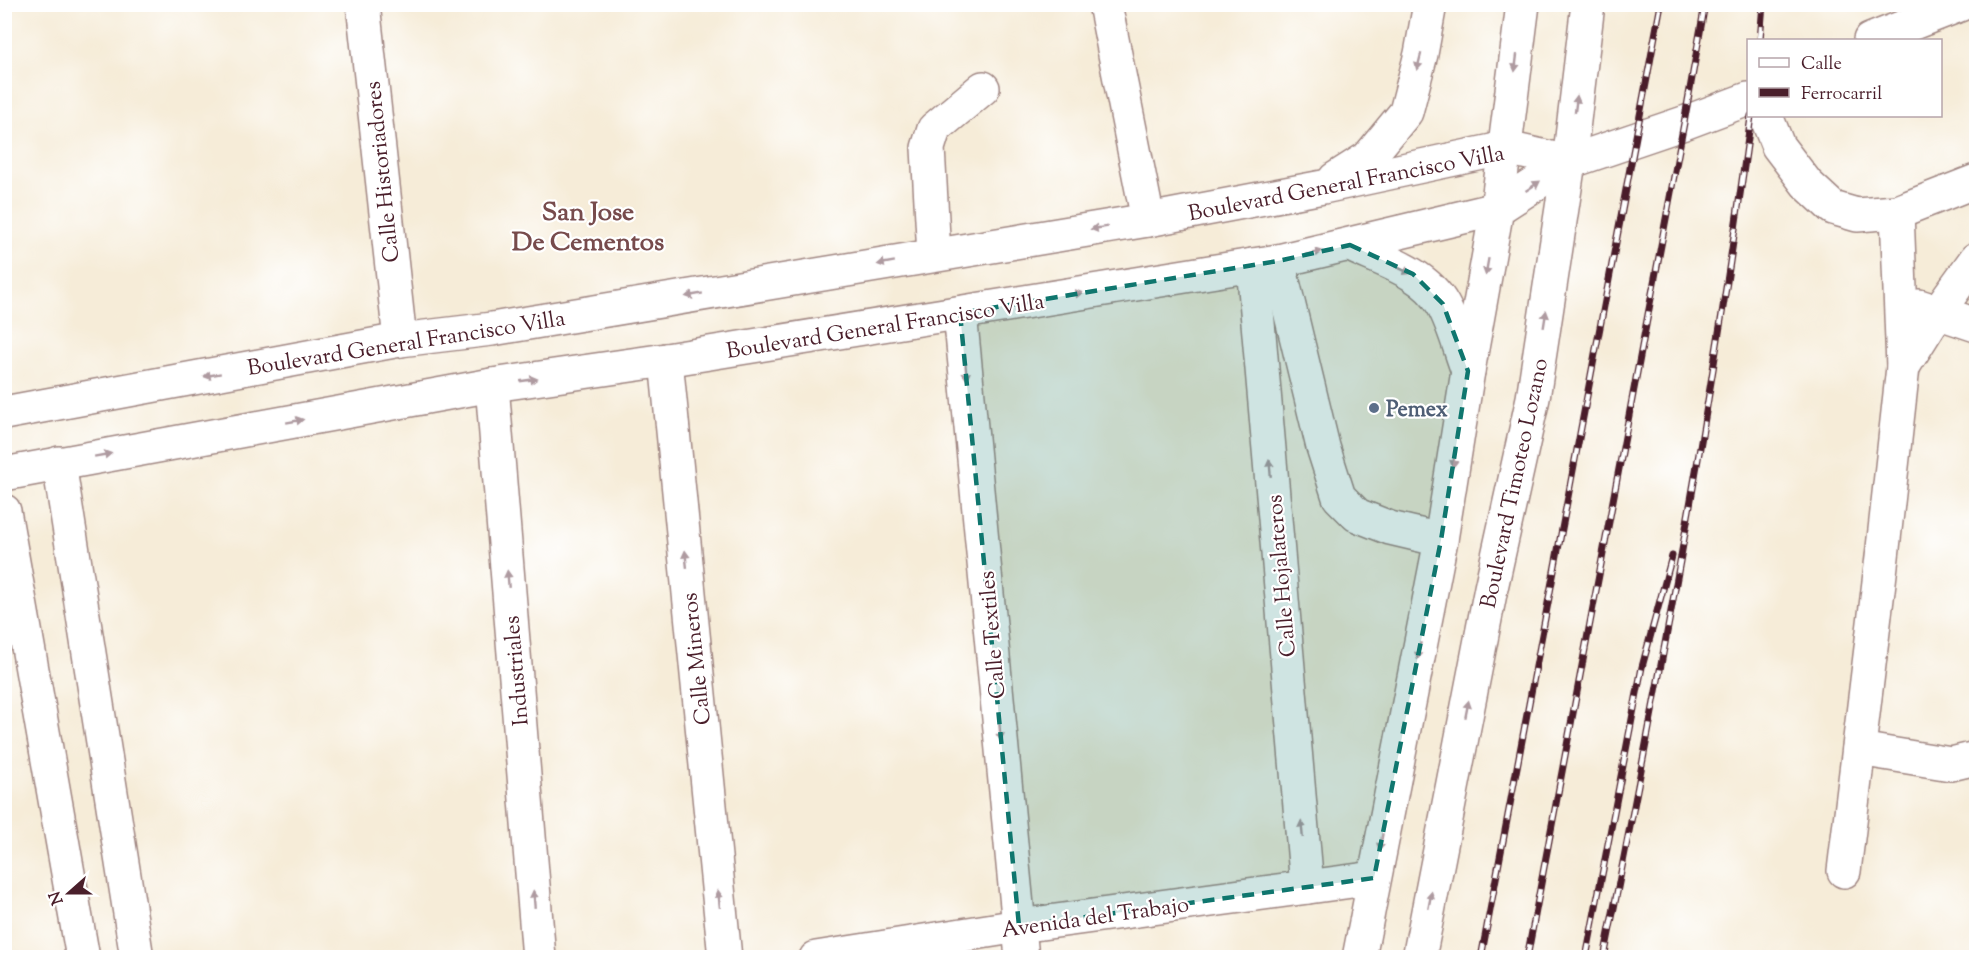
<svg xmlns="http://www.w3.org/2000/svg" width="1981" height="962" font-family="'Sorts Mill Goudy',serif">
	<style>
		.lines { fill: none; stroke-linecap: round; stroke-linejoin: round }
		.minor-casing { stroke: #a08682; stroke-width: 36 }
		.major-casing { stroke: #a08682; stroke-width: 36 }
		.minor { stroke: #fff; stroke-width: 33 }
		.major { stroke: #fff; stroke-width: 33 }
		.rail-casing { stroke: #4a1f2b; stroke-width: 7 }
		.rail { stroke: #fff; stroke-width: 4.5; stroke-dasharray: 14; stroke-linecap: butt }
		.oneway { fill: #ae9aa0 }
		.marked { fill: #0f766e; fill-opacity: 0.2; stroke: #0f766e; stroke-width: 4.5; stroke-dasharray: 12 8; stroke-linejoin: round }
		.service-dot { fill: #5c6f8a; stroke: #fff; stroke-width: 2 }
		.labels { text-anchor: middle; stroke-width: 4.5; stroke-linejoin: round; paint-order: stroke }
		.street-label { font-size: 22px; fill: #4a1f2b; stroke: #fff }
		.service-label { font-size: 22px; font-weight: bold; fill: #4e5e75; stroke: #fff; text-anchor: start }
		.quarter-label { font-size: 26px; font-weight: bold; fill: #774b4c; stroke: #fff }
	</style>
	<rect width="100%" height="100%" fill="#fff"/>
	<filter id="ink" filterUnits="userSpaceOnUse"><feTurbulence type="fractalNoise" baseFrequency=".0167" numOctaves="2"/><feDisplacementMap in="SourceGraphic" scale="12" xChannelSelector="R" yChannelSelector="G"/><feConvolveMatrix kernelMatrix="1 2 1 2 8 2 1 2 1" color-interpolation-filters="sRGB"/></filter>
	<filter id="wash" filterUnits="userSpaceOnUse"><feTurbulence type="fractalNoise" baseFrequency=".008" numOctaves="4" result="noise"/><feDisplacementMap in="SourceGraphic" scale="24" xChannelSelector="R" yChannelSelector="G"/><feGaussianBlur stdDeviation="1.35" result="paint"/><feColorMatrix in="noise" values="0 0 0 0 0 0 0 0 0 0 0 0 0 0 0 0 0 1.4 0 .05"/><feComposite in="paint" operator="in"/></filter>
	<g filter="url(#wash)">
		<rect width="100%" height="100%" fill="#f6ecd8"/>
	</g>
	<g filter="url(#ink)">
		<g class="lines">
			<g class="minor-casing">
				<g id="minor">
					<polyline points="363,4 400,340"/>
					<polyline points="1105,4 1148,220"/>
					<polyline points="1870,40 1962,4"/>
					<polyline points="1766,116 1778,146 1807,184 1833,208 1857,215 1897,212 1976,181"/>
					<polyline points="1569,162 1684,123 1748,99"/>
					<polyline points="934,255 928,148 934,129 983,88"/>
					<polyline points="1278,261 1323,447 1339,497 1357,515 1390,528 1441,540"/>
					<polyline points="1253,265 1307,887"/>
					<polyline points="1919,306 1976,325"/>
					<polyline points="960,313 1022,958"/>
					<polyline points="666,360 725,958"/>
					<polyline points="1903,367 1937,313 1976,259"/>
					<polyline points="492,385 539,958"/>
					<polyline points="59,463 137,958"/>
					<polyline points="4,511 83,958"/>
					<polyline points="1859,749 1951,764 1976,758"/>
					<polyline points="1844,871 1882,557 1903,367 1897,212"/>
					<polyline points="816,958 1019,926 1374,878"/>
				</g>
			</g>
			<g class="major-casing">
				<g id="major">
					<polyline points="1335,179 1368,158 1406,112 1421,54 1430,4"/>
					<path d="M 1350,245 C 1381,260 1425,272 1443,305 C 1454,325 1460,350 1468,371"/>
					<polyline points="4,413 400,340 492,329 1148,220 1323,187 1506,148 1569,162"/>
					<polyline points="4,474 492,385 666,360 1278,261 1497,209 1569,162"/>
					<polyline points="1359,958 1441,540 1468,371 1497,209 1523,4"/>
					<polyline points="1419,958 1491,588 1533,398 1569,162 1588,4"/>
				</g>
			</g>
			<use href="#minor" class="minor"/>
			<use href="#major" class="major"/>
			<g class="rail-casing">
				<g id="rail">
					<polyline points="1760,40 1763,4"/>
					<polyline points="1481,958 1661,4"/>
					<polyline points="1527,958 1684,123 1705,4"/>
					<polyline points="1586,958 1642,667 1672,556"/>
					<path d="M 1604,958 C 1660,678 1713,398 1751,116"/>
				</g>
			</g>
			<use href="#rail" class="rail"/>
		</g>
		<defs><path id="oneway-solid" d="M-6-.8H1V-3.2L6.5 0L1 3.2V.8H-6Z" transform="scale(1.5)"/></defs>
		<g class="oneway">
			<use href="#oneway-solid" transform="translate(1419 62) rotate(104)"/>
			<use href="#oneway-solid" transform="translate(1516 63) rotate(97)"/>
			<use href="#oneway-solid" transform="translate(1576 104) rotate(-83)"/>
			<use href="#oneway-solid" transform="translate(1533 186) rotate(-34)"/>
			<use href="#oneway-solid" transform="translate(1099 228) rotate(171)"/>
			<use href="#oneway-solid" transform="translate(1314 253) rotate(-13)"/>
			<use href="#oneway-solid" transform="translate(886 263) rotate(170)"/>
			<use href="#oneway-solid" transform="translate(1487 267) rotate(100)"/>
			<use href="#oneway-solid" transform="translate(1403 270) rotate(25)"/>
			<use href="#oneway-solid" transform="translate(1074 294) rotate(-9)"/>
			<use href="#oneway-solid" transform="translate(694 295) rotate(170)"/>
			<use href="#oneway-solid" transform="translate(1545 319) rotate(-81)"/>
			<use href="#oneway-solid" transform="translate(966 371) rotate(85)"/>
			<use href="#oneway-solid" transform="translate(212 375) rotate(170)"/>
			<use href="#oneway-solid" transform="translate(529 380) rotate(-8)"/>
			<use href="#oneway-solid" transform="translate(295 421) rotate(-10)"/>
			<use href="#oneway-solid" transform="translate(103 455) rotate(-10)"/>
			<use href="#oneway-solid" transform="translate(1454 459) rotate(99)"/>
			<use href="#oneway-solid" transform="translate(1270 468) rotate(-95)"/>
			<use href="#oneway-solid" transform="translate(686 559) rotate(-96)"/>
			<use href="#oneway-solid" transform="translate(508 579) rotate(-95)"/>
			<use href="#oneway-solid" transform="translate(1419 651) rotate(101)"/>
			<use href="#oneway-solid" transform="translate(1467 709) rotate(-79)"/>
			<use href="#oneway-solid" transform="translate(1000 732) rotate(85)"/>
			<use href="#oneway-solid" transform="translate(1302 829) rotate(-95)"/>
			<use href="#oneway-solid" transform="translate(1381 842) rotate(101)"/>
			<use href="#oneway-solid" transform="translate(534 899) rotate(-95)"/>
			<use href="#oneway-solid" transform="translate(719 899) rotate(-96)"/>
			<use href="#oneway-solid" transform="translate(1430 900) rotate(-79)"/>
		</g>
	</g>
	<path class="marked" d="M 1350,245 L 1413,274 L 1443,304 L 1468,371 L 1441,540 L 1374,878 L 1019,926 L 960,313 L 1278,261 Z"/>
	<circle class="service-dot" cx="1374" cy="408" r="6"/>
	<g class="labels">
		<g class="street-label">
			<text transform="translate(381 172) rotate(-96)" y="8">Calle Historiadores</text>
			<text transform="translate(1346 182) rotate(-11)" y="8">Boulevard General Francisco Villa</text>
			<text transform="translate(885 325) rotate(-9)" y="8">Boulevard General Francisco Villa</text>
			<text transform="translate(406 342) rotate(-9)" y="8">Boulevard General Francisco Villa</text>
			<text transform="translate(1513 483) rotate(-78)" y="8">Boulevard Timoteo Lozano</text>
			<text transform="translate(1280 576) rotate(-95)" y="8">Calle Hojalateros</text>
			<text transform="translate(991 635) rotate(-95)" y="8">Calle Textiles</text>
			<text transform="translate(695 659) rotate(-96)" y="8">Calle Mineros</text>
			<text transform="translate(515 671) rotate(-95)" y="8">Industriales</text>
			<text transform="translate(1095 916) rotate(-8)" y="8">Avenida del Trabajo</text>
		</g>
		<g class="service-label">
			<text x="1386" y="416">Pemex</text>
		</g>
		<g class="quarter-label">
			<text x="588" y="220">San Jose<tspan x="588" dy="30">De Cementos</tspan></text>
		</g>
	</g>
	<rect width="1981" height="962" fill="none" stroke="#fff" stroke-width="24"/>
	<rect x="1747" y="39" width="195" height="78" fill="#ffffff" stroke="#b7a5aa" stroke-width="1.5"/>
	<rect x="1759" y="58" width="30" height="9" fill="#ffffff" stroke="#b7a5aa" stroke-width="1.5"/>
	<text x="1801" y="69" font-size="18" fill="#4a1f2b">Calle</text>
	<rect x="1759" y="88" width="30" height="9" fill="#4a1f2b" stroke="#b7a5aa" stroke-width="1.5"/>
	<text x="1801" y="99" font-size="18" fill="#4a1f2b">Ferrocarril</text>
	<g transform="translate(69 893) rotate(249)" stroke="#ffffff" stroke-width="4.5" paint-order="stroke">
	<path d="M0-4.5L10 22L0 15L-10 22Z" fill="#4a1f2b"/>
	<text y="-9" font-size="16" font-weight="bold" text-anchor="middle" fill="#4a1f2b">N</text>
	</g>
</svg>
